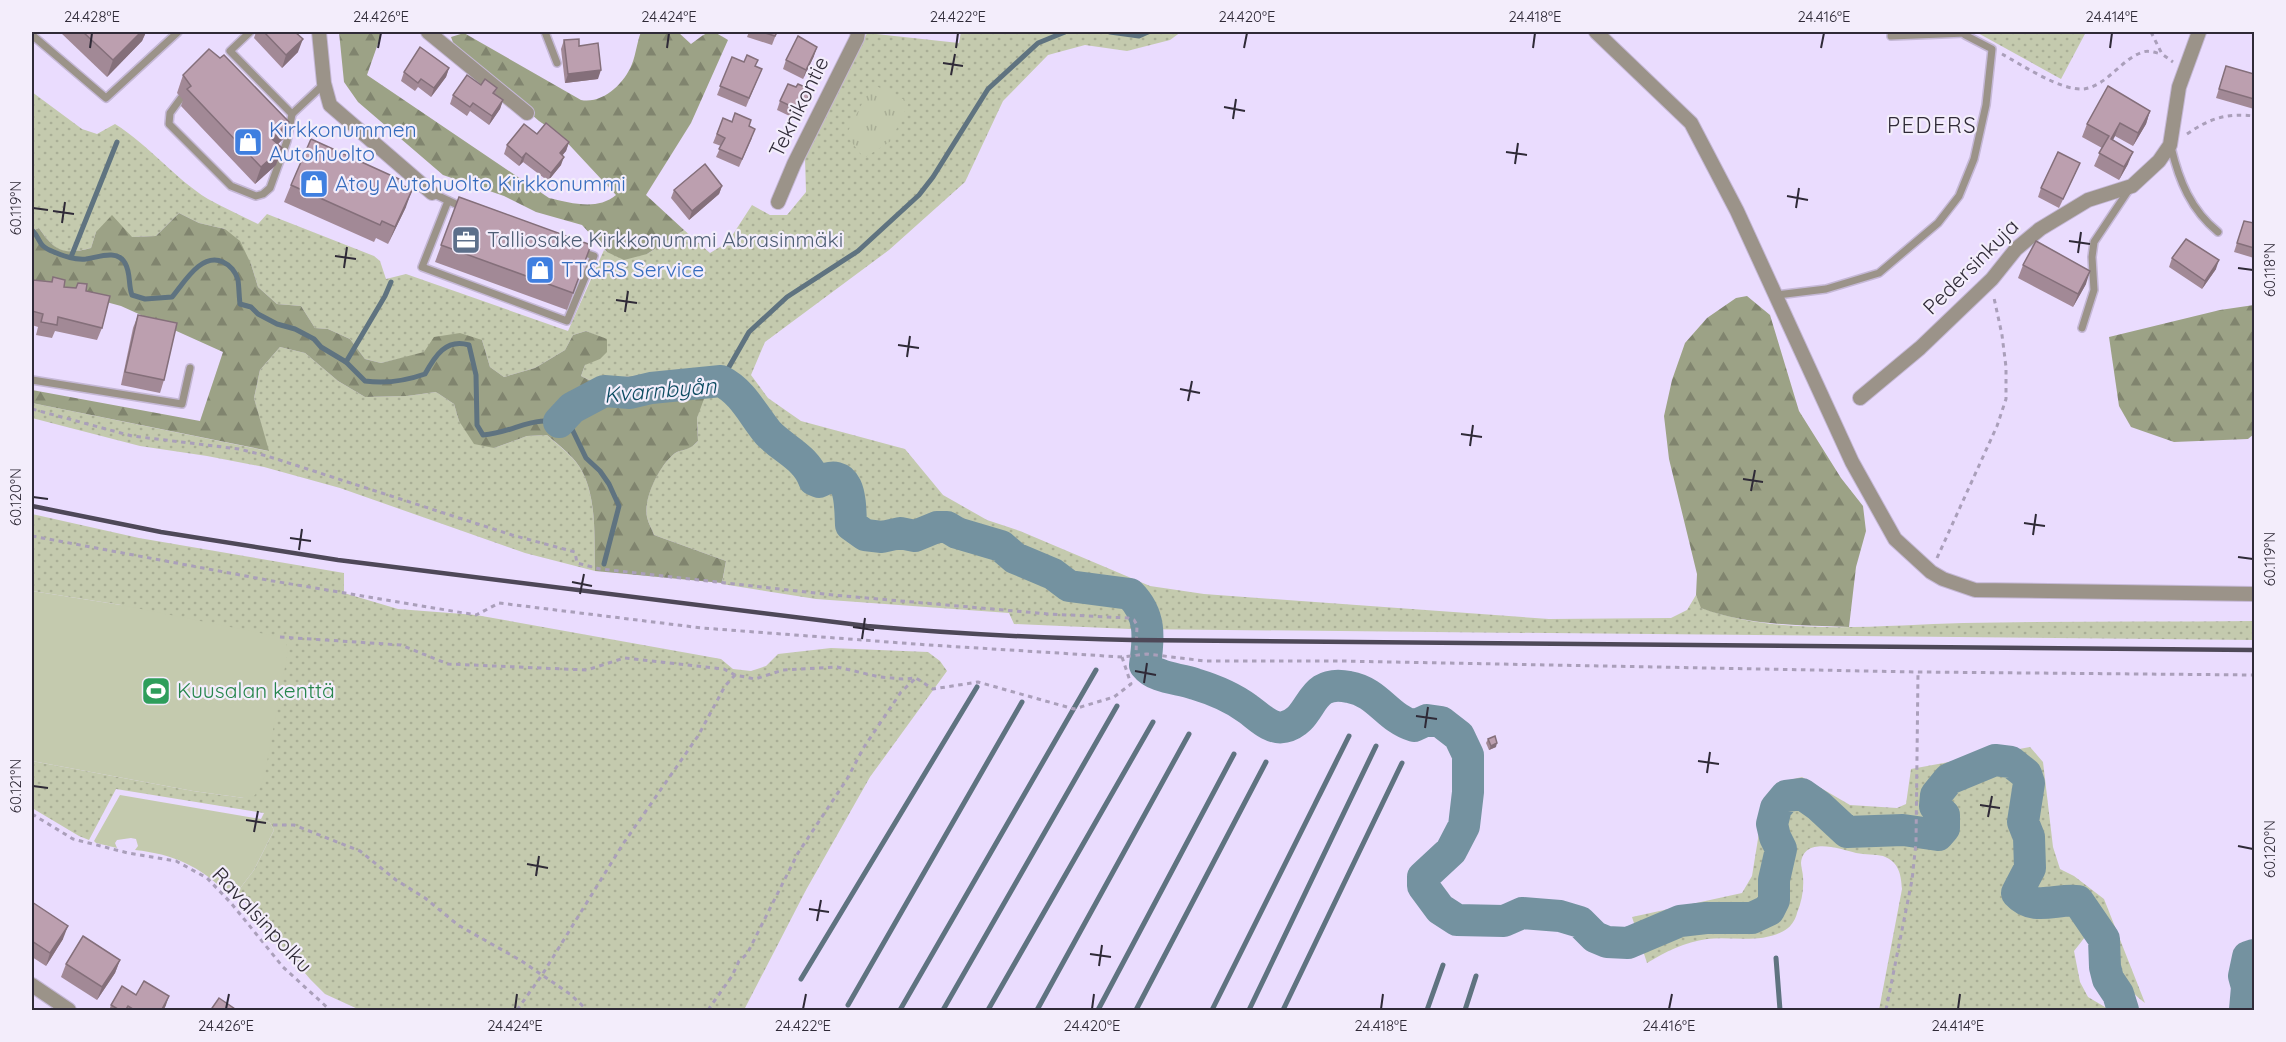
<svg xmlns="http://www.w3.org/2000/svg" width="2286" height="1042" font-family="Quicksand,sans-serif">
	<style>
		.grass { fill: url(#grass-dots) }
		.forest { fill: url(#forest-firs) }
		.park { fill: url(#park-tufts) }
		.pitch { fill: #c4caae }
		.lines { fill: none; stroke-linecap: round; stroke-linejoin: round }
		.stream { stroke: #5f7380; stroke-width: 5 }
		.river { stroke: #7492a0; stroke-width: 32 }
		.lane-casing { stroke: #c5b8d6; stroke-width: 10 }
		.street-casing { stroke: #c5b8d6; stroke-width: 16 }
		.path { stroke: #aa9fba; stroke-width: 3; stroke-dasharray: 4.5 4.5; stroke-linecap: butt }
		.lane { stroke: #9b9389; stroke-width: 7 }
		.street { stroke: #9b9389; stroke-width: 14 }
		.rail { stroke: #4e4858; stroke-width: 4.5 }
		.wall { fill: #a28996 }
		.shaded-wall { fill: #846f7a }
		.building { fill: #bc9faf; stroke: #846f7a; stroke-width: 1.5 }
		.ticks { fill: none; stroke: #2f2a37; stroke-width: 2 }
		.labels { text-anchor: middle; stroke-width: 4.5; stroke-linejoin: round; paint-order: stroke }
		.street-label { font-size: 21px; fill: #2f2a37; stroke: #f3edfb }
		.shop-label { font-size: 21px; fill: #366cbe; stroke: #f3edfb; text-anchor: start }
		.service-label { font-size: 21px; fill: #4e5e75; stroke: #f3edfb; text-anchor: start }
		.leisure-label { font-size: 21px; fill: #27864d; stroke: #f3edfb; text-anchor: start }
		.neighbourhood-label { font-size: 22px; letter-spacing: 1.5px; fill: #2f2a37; stroke: #f3edfb }
		.water-label { font-size: 22px; font-style: italic; fill: #0d4c62; stroke: #f3edfb }
		.neatline { fill: none; stroke: #2f2a37; stroke-width: 2 }
		.ticks-label { font-size: 15px; text-anchor: middle; fill: #2f2a37 }
	</style>
	<defs>
		<pattern id="grass-dots" width="8" height="8" patternUnits="userSpaceOnUse" patternTransform="scale(1.5)"><rect width="8" height="8" fill="#c4caae"/><path d="M2 2h.1M6 6h.1" fill="none" stroke="#a9ae96" stroke-width="1.8" stroke-linecap="round"/></pattern>
		<pattern id="forest-firs" width="22" height="20" patternUnits="userSpaceOnUse" patternTransform="scale(1.5)"><rect width="22" height="20" fill="#9ca286"/><path d="M5 1l3.5 6h-7zM16 11l3.5 6h-7z" fill="#80846e"/></pattern>
		<pattern id="park-tufts" width="24" height="20" patternUnits="userSpaceOnUse" patternTransform="scale(1.5)"><rect width="24" height="20" fill="#c4caae"/><path d="M3 7l-1-3M5 7V3M7 7l1-3M15 17l-1-3M17 17v-4M19 17l1-3" fill="none" stroke="#a9ae96"/></pattern>
	</defs>
	<rect width="100%" height="100%" fill="#eadcfe"/>
	<g class="grass">
		<path d="M 961,32 L 1181,32 L 1170,40 L 1127,51 L 1085,45 L 1048,55 L 1003,101 L 965,182 L 889,250 L 765,342 L 751,375 L 768,398 L 801,421 L 905,449 L 943,495 L 987,520 L 1020,531 L 1150,586 L 1204,594 L 1549,619 L 1671,618 L 1687,610 L 1696,595 L 1702,608 C 1777,637 1883,625 1963,623 C 2060,621 2157,622 2254,621 L 2254,640 L 1130,629 L 1014,624 L 1009,613 L 816,599 L 722,584 L 726,561 L 654,535 C 652,529 648,523 647,517 C 643,498 659,466 674,454 C 682,448 688,452 698,441 L 697,418 L 701,402 L 708,393 L 716,366 L 591,381 L 581,376 L 585,365 L 607,340 L 586,331 L 573,335 L 565,350 L 535,368 L 504,377 L 490,367 L 482,340 L 381,363 L 365,359 L 350,339 L 328,329 L 315,328 L 301,306 L 277,304 L 258,287 L 251,264 L 225,229 L 199,223 L 179,213 L 156,236 L 132,237 L 96,232 L 91,248 C 63,255 56,253 39,228 L 32,231 L 32,92 L 82,129 L 97,134 L 115,124 C 149,145 174,178 208,199 C 224,208 242,216 258,224 L 267,214 L 374,256 L 380,261 L 386,279 L 406,274 L 568,331 L 604,250 L 607,252 L 647,254 L 684,230 L 710,253 L 728,242 L 752,205 L 770,215 L 787,215 L 806,192 L 805,158 L 867,33 L 959,43 Z"/>
		<polygon points="1976,32 2086,32 2061,79"/>
		<path d="M 280,347 L 305,353 L 338,381 L 365,397 L 407,396 L 436,392 L 454,404 L 459,421 L 494,448 L 527,436 L 547,435 C 559,446 576,458 583,473 C 597,502 594,539 595,571 L 525,553 L 340,488 L 264,467 L 207,456 L 140,446 L 32,418 L 32,403 L 268,451 L 254,398 L 260,370 Z"/>
		<polygon points="32,514 139,538 344,573 344,593 398,609 476,615 721,659 733,669 751,671 766,666 778,654 831,648 928,652 940,661 947,671 870,777 806,890 744,1010 360,1010 325,994 310,979 238,894 238,891 254,870 274,830 270,823 261,819 264,813 116,789 89,840 79,836 32,808 32,761 193,791 244,798 121,605 32,591"/>
		<path d="M 2030,747 L 2043,762 L 2053,847 L 2060,869 L 2074,876 L 2104,899 L 2145,1003 C 2119,983 2113,964 2105,933 L 2089,932 L 2074,951 L 2080,982 L 2088,997 L 2110,1010 L 1879,1010 L 1902,889 C 1901,874 1899,862 1883,856 C 1875,854 1865,855 1856,853 C 1840,849 1804,836 1801,863 C 1801,867 1803,873 1803,877 C 1804,889 1802,901 1797,913 C 1796,918 1792,925 1788,928 C 1765,945 1732,936 1707,939 C 1685,942 1665,952 1647,963 L 1632,917 L 1742,893 L 1752,876 L 1763,808 L 1777,783 L 1802,777 L 1850,805 L 1897,808 L 1906,804 L 1911,769 Z"/>
	</g>
	<g class="forest">
		<path d="M 339,32 L 382,32 L 367,75 L 549,198 C 571,203 597,211 616,195 L 561,136 L 539,121 L 455,48 L 451,37 L 464,33 L 581,100 C 603,104 624,84 632,64 C 636,54 637,42 641,32 L 678,32 L 691,44 C 708,31 710,28 728,40 L 691,123 L 646,195 L 684,230 L 647,254 L 624,260 L 607,252 L 582,225 L 536,212 L 504,196 L 443,175 L 358,102 L 344,82 Z"/>
		<path d="M 179,213 L 199,223 L 225,229 L 240,241 L 251,264 L 258,287 L 277,304 L 301,306 L 315,328 L 328,329 L 350,339 L 365,359 L 381,363 L 424,352 L 434,337 L 460,333 L 482,340 L 490,367 L 504,377 L 535,368 L 565,350 L 573,335 L 586,331 L 607,339 L 607,352 L 600,359 L 585,365 L 581,376 L 591,381 L 716,366 L 697,418 L 698,441 C 687,453 682,448 674,454 C 659,466 643,499 647,517 C 648,523 652,529 654,535 L 726,561 L 722,583 L 595,571 C 594,539 597,502 583,473 C 576,458 560,446 547,435 L 527,436 L 494,448 L 474,444 L 459,421 L 454,404 L 436,392 L 407,396 L 365,397 L 338,381 L 305,353 L 280,347 L 260,370 L 254,398 L 269,451 L 32,403 L 32,390 L 200,421 L 223,352 L 121,306 L 32,282 L 32,231 L 39,228 C 55,252 64,255 91,248 L 96,232 L 112,215 L 132,237 L 156,236 Z"/>
		<path d="M 1747,296 L 1770,315 L 1799,411 L 1841,478 L 1863,506 L 1866,531 L 1856,567 L 1849,627 C 1799,625 1748,626 1701,608 L 1696,595 L 1697,574 L 1669,459 L 1664,416 L 1672,380 L 1685,343 L 1707,318 L 1736,298 Z"/>
		<polygon points="2254,305 2254,434 2248,439 2174,442 2131,427 2119,406 2109,337 2220,310"/>
	</g>
	<polygon class="park" points="872,84 909,102 891,141 864,158 846,135"/>
	<g class="pitch">
		<polygon points="32,591 121,605 280,637 286,643 288,651 264,778 259,790 254,796 244,798 193,791 32,761"/>
		<path d="M 120,795 L 261,819 L 270,823 L 274,830 L 254,870 L 238,891 L 226,892 C 199,866 173,854 135,850 L 138,846 L 136,839 L 131,838 L 117,840 L 115,843 L 117,848 L 96,843 L 94,841 Z"/>
	</g>
	<g class="lines">
		<g class="stream">
			<polyline points="1110,32 1139,36 1148,32"/>
			<path d="M 32,230 C 42,240 36,245 54,252 C 63,256 76,260 86,259 C 99,257 117,249 125,263 C 131,273 128,285 132,295 L 145,299 L 172,297 C 184,283 201,252 223,262 C 230,265 236,272 238,280 C 239,287 239,296 240,304 L 251,307 L 258,314 L 277,324 L 295,329 L 314,339 L 321,347 L 346,362 L 365,381 C 386,384 405,381 425,374 C 435,356 446,338 469,345 L 476,375 L 477,425 L 483,435 C 519,432 534,411 571,427 L 586,458 L 600,471 L 609,484 L 619,506 L 604,564"/>
			<polyline points="71,257 117,142"/>
			<polyline points="346,362 385,296 391,282"/>
			<polyline points="721,381 749,332 787,297 858,251 919,195 933,177 988,89 1038,43 1065,32"/>
			<polyline points="1776,958 1780,1010"/>
			<polyline points="801,979 977,687"/>
			<polyline points="848,1005 1022,702"/>
			<polyline points="900,1010 1096,670"/>
			<polyline points="943,1010 1117,706"/>
			<polyline points="988,1010 1153,722"/>
			<polyline points="1037,1010 1189,734"/>
			<polyline points="1098,1010 1234,754"/>
			<polyline points="1136,1010 1266,762"/>
			<polyline points="1212,1010 1349,736"/>
			<polyline points="1249,1010 1376,746"/>
			<polyline points="1283,1010 1402,763"/>
			<polyline points="1427,1010 1443,965"/>
			<polyline points="1465,1010 1476,976"/>
		</g>
		<g class="river">
			<path d="M 559,422 L 572,408 L 604,391 L 630,393 L 651,388 L 721,381 C 743,392 753,415 768,433 C 783,449 807,458 814,480 L 819,482 C 852,464 850,505 851,525 L 865,535 L 882,537 L 900,533 L 915,536 L 937,527 L 947,527 L 957,533 L 1001,546 L 1015,558 L 1053,574 L 1069,586 L 1130,594 C 1151,615 1149,637 1145,665 C 1156,679 1179,678 1195,684 C 1215,690 1232,697 1248,709 C 1258,716 1271,730 1284,727 C 1315,720 1306,678 1349,687 C 1378,692 1387,718 1414,726 L 1427,720 L 1441,722 L 1459,736 L 1468,755 L 1468,792 L 1464,826 L 1451,851 L 1423,877 L 1423,886 L 1440,909 L 1457,920 L 1504,921 L 1522,913 L 1560,916 L 1580,922 L 1595,937 L 1607,942 L 1628,943 L 1680,921 L 1706,918 L 1752,918 L 1769,910 L 1774,900 L 1774,880 L 1781,849 L 1775,837 L 1772,824 L 1776,808 L 1786,796 L 1802,794 L 1819,806 L 1847,832 L 1903,830 L 1938,835 L 1944,828 L 1944,815 L 1935,806 L 1936,795 L 1949,779 L 1995,760 L 2011,762 L 2026,774 L 2029,783 L 2023,822 L 2029,837 L 2030,868 L 2017,893 C 2034,912 2057,898 2078,901 L 2104,939 L 2105,967 L 2108,979 L 2118,994 L 2123,1010"/>
			<polyline points="2245,1010 2247,987 2244,976 2248,957 2254,955"/>
		</g>
		<g class="lane-casing">
			<g id="lane">
				<polyline points="250,32 230,51 292,114 324,84"/>
				<polyline points="545,32 557,63"/>
				<polyline points="32,35 106,98 178,32"/>
				<polyline points="1891,36 1966,33"/>
				<polyline points="181,98 170,113 169,124 231,186 256,196 263,194 270,188 287,141 292,114"/>
				<path d="M 2171,147 C 2179,181 2191,210 2218,232"/>
				<polyline points="432,193 462,207"/>
				<polyline points="448,201 422,267 567,321 594,256 579,251"/>
				<polyline points="1777,295 1826,289 1879,273 1938,223 1959,196 1974,159 1986,105 1992,49 1965,35"/>
				<polyline points="2082,328 2094,290 2092,257 2094,242 2130,188"/>
				<polyline points="32,380 182,404 190,368"/>
			</g>
		</g>
		<g class="street-casing">
			<g id="street">
				<polyline points="319,32 324,83 330,105 432,193"/>
				<polyline points="428,32 527,113"/>
				<polyline points="1596,32 1691,123 1737,211 1852,462 1895,539 1931,572 1943,579 1975,590 2254,594"/>
				<polyline points="778,202 794,164 857,38 858,32"/>
				<polyline points="1860,398 1920,348 1992,279 2016,249 2040,229 2088,200 2132,186 2159,161 2170,145 2179,87 2199,32"/>
				<polyline points="32,985 69,1010"/>
			</g>
		</g>
		<g class="path">
			<polyline points="2151,32 2162,54 2173,62"/>
			<path d="M 2002,54 C 2022,65 2061,91 2084,89 C 2108,85 2121,59 2143,52 C 2149,50 2156,53 2162,54"/>
			<path d="M 2187,134 C 2210,118 2227,113 2254,116"/>
			<polyline points="32,409 132,436 239,449 267,456 512,535 575,552 577,563 600,569 833,595 1049,614 1128,618 1134,620 1137,625 1136,655"/>
			<polyline points="32,536 267,580 476,615 499,603 702,628 929,645 1122,657"/>
			<polyline points="1937,558 1997,426 2006,399 2006,367 2002,335 1994,298"/>
			<polyline points="280,637 401,645 448,664 587,670 624,658 724,669 735,675 755,679 783,670 837,667 880,677 903,679 916,678 933,689 978,682 1074,709 1114,697 1131,684 1122,657 1147,654 1205,661 1340,661 1918,672 2254,675"/>
			<polyline points="32,814 73,839 128,853 176,861 207,878 231,903 283,967 330,1010"/>
			<polyline points="273,825 294,825 360,851 396,880 425,898 458,925 520,960 570,994 587,1010"/>
			<polyline points="517,1010 542,975 623,844 698,736 725,686 735,675"/>
			<polyline points="708,1010 732,976 739,961 747,954 798,853 847,779 864,747 901,692 916,678"/>
			<polyline points="1886,1010 1912,880 1916,843 1918,672"/>
		</g>
		<use href="#lane" class="lane"/>
		<use href="#street" class="street"/>
		<path class="rail" d="M 32,506 L 161,532 L 338,560 L 867,626 C 955,634 1043,638 1132,640 L 2254,650"/>
	</g>
	<g class="wall">
		<polygon points="60,32 146,32 142,41 107,77"/>
		<polygon points="256,32 299,32 298,35 298,52 282,68 254,38"/>
		<polygon points="749,32 777,32 772,45 747,37"/>
		<polygon points="564,40 579,46 598,79 565,83 561,49"/>
		<polygon points="814,56 803,79 783,69 786,60"/>
		<polygon points="732,57 762,69 746,107 717,95"/>
		<polygon points="2226,66 2254,74 2254,109 2216,98"/>
		<polygon points="449,68 446,77 431,97 418,87 415,91 401,81 404,72"/>
		<polygon points="183,75 283,139 278,144 282,148 276,165 255,184 181,106 183,100 177,93"/>
		<polygon points="481,85 497,88 495,94 503,100 500,109 489,125 470,111 467,116 450,104 453,95"/>
		<polygon points="796,87 812,90 798,120 777,110 780,101"/>
		<polygon points="2150,111 2146,124 2133,146 2115,136 2113,140 2128,164 2119,180 2094,166 2102,148 2082,137 2087,124"/>
		<polygon points="723,118 749,127 752,138 739,167 716,157 721,146 713,143"/>
		<polygon points="537,134 569,142 566,151 562,155 561,165 548,181 523,162 519,166 504,154 507,145"/>
		<polygon points="2076,172 2059,208 2038,197 2041,188"/>
		<polygon points="400,184 406,207 388,244 376,238 374,242 284,202 291,185"/>
		<polygon points="722,186 719,194 689,220 671,198 674,190"/>
		<polygon points="459,197 591,245 567,310 435,262"/>
		<polygon points="2244,221 2254,223 2254,258 2234,252"/>
		<polygon points="2172,258 2216,269 2202,289 2169,267"/>
		<polygon points="2023,265 2086,284 2073,307 2018,278"/>
		<polygon points="53,277 64,287 86,291 102,328 97,340 55,331 52,338 36,335 38,327 32,325 32,283 51,282"/>
		<polygon points="138,315 164,380 160,393 121,385 133,328"/>
		<polygon points="1488,739 1496,747 1489,750 1486,743"/>
		<polygon points="32,904 63,939 46,966 32,957"/>
		<polygon points="120,960 115,973 97,1000 61,977 66,964"/>
		<polygon points="136,995 166,1005 163,1011 109,1011 111,1005"/>
	</g>
	<g class="shaded-wall">
		<polygon points="141,32 146,32 142,41 107,77 113,60"/>
		<polygon points="303,39 298,52 282,68 286,55"/>
		<polygon points="817,47 814,56 803,79 806,70"/>
		<polygon points="449,68 446,77 431,97 434,88"/>
		<polygon points="601,70 598,79 565,83 568,74"/>
		<polygon points="812,90 808,99 798,120 801,111"/>
		<polygon points="503,100 500,109 489,125 492,116"/>
		<polygon points="2150,111 2146,124 2133,146 2138,133"/>
		<polygon points="289,122 283,139 266,156 272,139"/>
		<polygon points="2120,123 2115,136 2106,152 2111,139"/>
		<polygon points="569,142 566,151 557,162 560,153"/>
		<polygon points="282,148 276,165 255,184 261,167"/>
		<polygon points="2133,152 2128,164 2119,180 2124,167"/>
		<polygon points="526,153 523,162 519,166 522,158"/>
		<polygon points="564,157 561,165 548,181 551,173"/>
		<polygon points="722,186 719,194 689,220 692,211"/>
		<polygon points="412,190 406,207 388,244 395,227"/>
		<polygon points="2219,260 2216,269 2202,289 2205,281"/>
		<polygon points="2090,271 2086,284 2073,307 2078,294"/>
		<polygon points="1497,743 1496,747 1489,750 1491,746"/>
		<polygon points="68,926 63,939 46,966 50,953"/>
		<polygon points="120,960 115,973 97,1000 102,987"/>
		<polygon points="169,996 166,1005 163,1011 161,1011"/>
	</g>
	<g class="building">
		<polygon points="83,32 141,32 113,60"/>
		<polygon points="264,32 295,32 303,39 286,55"/>
		<polygon points="762,32 777,32 775,36"/>
		<polygon points="798,36 817,47 806,70 786,60"/>
		<polygon points="579,39 579,46 598,43 601,70 568,74 564,40"/>
		<polygon points="420,47 449,68 434,88 421,79 418,83 404,72"/>
		<polygon points="209,49 220,58 224,55 289,122 272,139 282,148 261,167 187,89 191,86 183,75"/>
		<polygon points="747,55 758,60 755,66 762,69 749,98 720,86 732,57 744,62"/>
		<polygon points="2226,66 2254,74 2254,99 2219,89"/>
		<polygon points="467,75 481,85 485,79 497,88 493,93 503,100 492,116 473,103 470,107 453,95"/>
		<polygon points="788,84 796,87 798,84 812,90 801,111 780,101"/>
		<polygon points="2108,86 2150,111 2138,133 2120,123 2111,139 2133,152 2124,167 2099,153 2109,136 2087,124"/>
		<polygon points="735,113 751,120 749,126 755,129 742,159 719,149 725,138 717,134 723,118 732,122"/>
		<polygon points="546,123 569,142 560,153 564,157 551,173 526,153 522,158 507,145 524,124 537,134"/>
		<polygon points="311,139 401,180 400,184 412,190 395,227 382,221 380,225 291,185"/>
		<polygon points="2058,152 2080,163 2063,199 2041,188"/>
		<polygon points="705,164 722,186 692,211 674,190"/>
		<polygon points="459,197 591,245 573,293 441,245"/>
		<polygon points="2244,221 2254,223 2254,248 2237,243"/>
		<polygon points="2186,239 2219,260 2205,281 2172,258"/>
		<polygon points="2036,241 2090,271 2078,294 2023,265"/>
		<polygon points="53,277 65,280 64,287 76,288 78,283 87,284 86,291 110,296 102,328 58,317 57,325 41,322 43,314 32,311 32,285 33,280 52,282"/>
		<polygon points="138,315 177,323 164,380 125,372"/>
		<polygon points="1495,736 1497,743 1491,746 1488,739"/>
		<polygon points="32,902 68,926 50,953 32,941"/>
		<polygon points="83,936 120,960 102,987 66,964"/>
		<polygon points="144,981 169,996 161,1011 136,1011 128,1006 125,1011 121,1011 111,1005 122,986 136,995"/>
		<polygon points="219,998 238,1011 210,1011"/>
	</g>
	<path class="ticks" d="M 90,48 L 92,33M 378,48 L 381,33M 667,48 L 669,33M 956,48 L 958,33M 1244,48 L 1247,33M 1533,48 L 1535,33M 1821,48 L 1824,33M 2110,48 L 2112,33M 943,63 L 963,66M 951,75 L 955,54M 1224,107 L 1245,111M 1233,119 L 1236,99M 1506,152 L 1527,155M 1515,164 L 1518,143M 1787,196 L 1808,200M 33,208 L 48,210M 1796,208 L 1799,188M 53,211 L 74,214M 62,223 L 65,202M 2069,241 L 2090,244M 2078,253 L 2081,232M 335,256 L 356,259M 344,268 L 347,247M 2238,268 L 2253,270M 616,300 L 637,303M 625,312 L 628,291M 898,345 L 919,348M 907,357 L 910,336M 1180,389 L 1200,393M 1188,401 L 1192,381M 1461,434 L 1482,437M 1470,446 L 1473,425M 1743,479 L 1763,482M 1751,491 L 1755,470M 33,497 L 48,499M 2024,523 L 2045,526M 2033,535 L 2036,514M 290,538 L 311,541M 299,550 L 302,529M 2238,557 L 2253,559M 572,582 L 592,586M 580,594 L 584,574M 853,627 L 874,630M 862,639 L 865,618M 1135,671 L 1156,675M 1144,683 L 1147,663M 1416,716 L 1437,719M 1425,728 L 1428,707M 1698,761 L 1719,764M 1707,773 L 1710,752M 33,786 L 48,788M 1980,805 L 2000,808M 1988,817 L 1992,796M 246,820 L 266,823M 254,832 L 258,811M 2238,846 L 2253,849M 527,864 L 548,868M 536,876 L 539,856M 809,909 L 829,912M 817,921 L 821,900M 1090,954 L 1111,957M 1099,966 L 1102,945M 226,1009 L 229,994M 515,1009 L 517,994M 803,1009 L 806,994M 1092,1009 L 1094,994M 1381,1009 L 1383,994M 1669,1009 L 1672,994M 1958,1009 L 1960,994"/>
	<defs>
		<g id="shop-square" transform="scale(1.5)"><rect x="-9" y="-9" width="18" height="18" rx="4" fill="#3f7fe0" stroke="#f3edfb"/><path d="M-5-2.5h2.3a2.7 3.5 0 0 1 5.4 0H5L5.5 6h-11ZM-1.5-2.5h3a1.5 2.3 0 0 0-3 0Z" fill="#fff"/></g>
		<g id="office-square" transform="scale(1.5)"><rect x="-9" y="-9" width="18" height="18" rx="4" fill="#5c6f8a" stroke="#f3edfb"/><path d="M-6-3h4V-5.5h4V-3h4V5H-6ZM-1-4.5V-3h2v-1.5ZM-6 0V1H6V0Z" fill="#fff"/></g>
		<g id="stadium-square" transform="scale(1.5)"><rect x="-9" y="-9" width="18" height="18" rx="4" fill="#2e9e5b" stroke="#f3edfb"/><path d="M0-5a6.5 5 0 1 0 0 10a6.5 5 0 1 0 0-10ZM-3.5-1.8h7v3.6h-7Z" fill="#fff"/></g>
	</defs>
	<g fill-rule="evenodd">
		<use href="#shop-square" x="248" y="142"/>
		<use href="#shop-square" x="314" y="184"/>
		<use href="#office-square" x="466" y="240"/>
		<use href="#shop-square" x="540" y="270"/>
		<use href="#stadium-square" x="156" y="691"/>
	</g>
	<g class="labels">
		<g class="street-label">
			<text transform="translate(799 107) rotate(-64)" y="7">Teknikontie</text>
			<text transform="translate(1971 267) rotate(-45)" y="7">Pedersinkuja</text>
			<text transform="translate(262 920) rotate(47)" y="7">Ravalsinpolku</text>
		</g>
		<g class="shop-label">
			<text x="269" y="137">Kirkkonummen<tspan x="269" dy="24">Autohuolto</tspan></text>
			<text x="335" y="191">Atoy Autohuolto Kirkkonummi</text>
			<text x="561" y="277">TT&amp;RS Service</text>
		</g>
		<g class="service-label">
			<text x="487" y="247">Talliosake Kirkkonummi Abrasinmäki</text>
		</g>
		<g class="leisure-label">
			<text x="177" y="698">Kuusalan kenttä</text>
		</g>
		<g class="neighbourhood-label">
			<text x="1932" y="133">PEDERS</text>
		</g>
		<g class="water-label">
			<text transform="translate(660 390) rotate(-5)" y="8">Kvarnbyån</text>
		</g>
	</g>
	<rect width="2286" height="1042" fill="none" stroke="#f3edfb" stroke-width="66"/>
	<rect x="33" y="33" width="2220" height="976" class="neatline"/>
	<g class="ticks-label">
		<text x="92" y="22">24.428°E</text>
		<text x="381" y="22">24.426°E</text>
		<text x="669" y="22">24.424°E</text>
		<text x="958" y="22">24.422°E</text>
		<text x="1247" y="22">24.420°E</text>
		<text x="1535" y="22">24.418°E</text>
		<text x="1824" y="22">24.416°E</text>
		<text x="2112" y="22">24.414°E</text>
		<text transform="translate(16 208) rotate(-90)" y="5">60.119°N</text>
		<text transform="translate(2270 270) rotate(-90)" y="5">60.118°N</text>
		<text transform="translate(16 497) rotate(-90)" y="5">60.120°N</text>
		<text transform="translate(2270 559) rotate(-90)" y="5">60.119°N</text>
		<text transform="translate(16 786) rotate(-90)" y="5">60.121°N</text>
		<text transform="translate(2270 849) rotate(-90)" y="5">60.120°N</text>
		<text x="226" y="1031">24.426°E</text>
		<text x="515" y="1031">24.424°E</text>
		<text x="803" y="1031">24.422°E</text>
		<text x="1092" y="1031">24.420°E</text>
		<text x="1381" y="1031">24.418°E</text>
		<text x="1669" y="1031">24.416°E</text>
		<text x="1958" y="1031">24.414°E</text>
	</g>
</svg>
